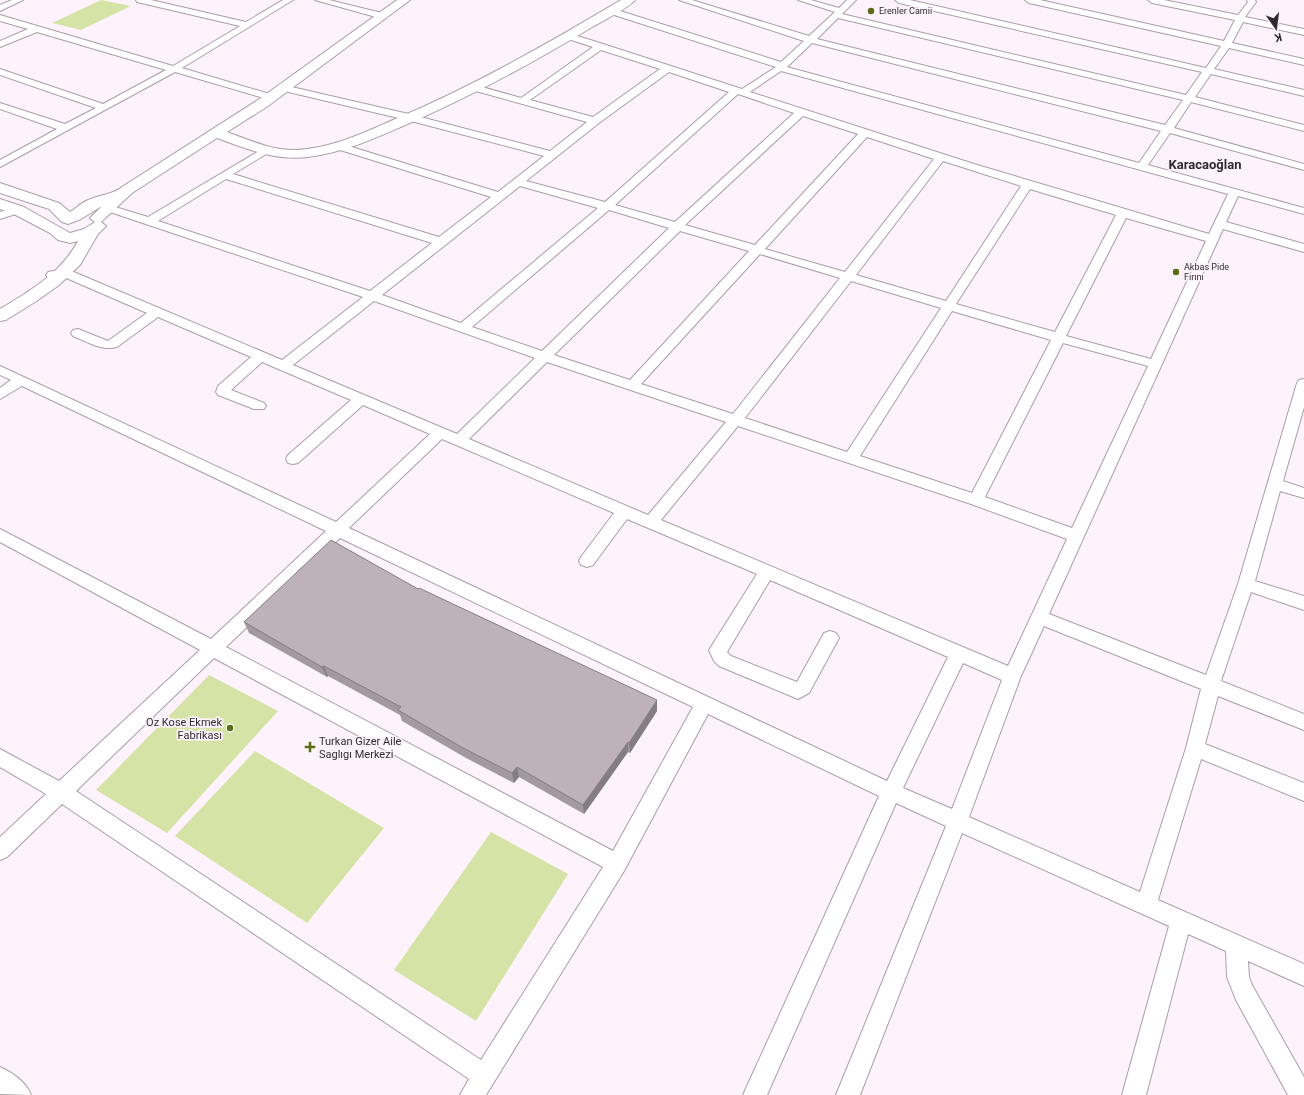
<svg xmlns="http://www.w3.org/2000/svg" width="1304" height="1095" font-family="Roboto,sans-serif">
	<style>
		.green { fill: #d5e4a6 }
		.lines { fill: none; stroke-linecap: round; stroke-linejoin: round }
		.street-casing { stroke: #a99ea7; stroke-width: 2 }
		.secondary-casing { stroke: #a99ea7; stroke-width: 2 }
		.street { fill: #fff; fill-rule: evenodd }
		.secondary { fill: #fff; fill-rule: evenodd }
		.wall { fill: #a399a0 }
		.shaded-wall { fill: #847d82 }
		.building { fill: #bdb2ba; stroke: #847d82 }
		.poi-dot { fill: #5d6c17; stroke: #fef3fc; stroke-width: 1.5 }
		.labels { text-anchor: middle; stroke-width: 3.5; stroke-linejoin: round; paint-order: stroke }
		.far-poi-label { font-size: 9px; fill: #2f2b2e; stroke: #fef3fc; text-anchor: start }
		.poi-label { font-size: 11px; fill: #2f2b2e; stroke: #fef3fc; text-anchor: end }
		.far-district-label { font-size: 13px; font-weight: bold; fill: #2f2b2e; stroke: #fef3fc }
	</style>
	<rect width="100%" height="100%" fill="#fef3fc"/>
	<g class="green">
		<polygon points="101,0 131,6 81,30 52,23"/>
		<polygon points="209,675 278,711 167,833 96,790"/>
		<polygon points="255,751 384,828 307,923 175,836"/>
		<polygon points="491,832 568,874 476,1021 394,970"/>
	</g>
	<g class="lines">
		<g class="street-casing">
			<g id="street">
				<polygon points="12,0 23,0 0,11 0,5"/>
				<polygon points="136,0 151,0 246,22 283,0 293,0 182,68 273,95 275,97 273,99 267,99 175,72 0,167 0,160 57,129 0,109 0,103 65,124 96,108 0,75 0,69 103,104 166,70 37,32 0,47 0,41 28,29 0,21 0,15 173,66 240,26 137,2"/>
				<polygon points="315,0 329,0 386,14 387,16 383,19"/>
				<path d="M 679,0 L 692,0 L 809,36 L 835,12 L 798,0 L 811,0 L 839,8 L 847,0 L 856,0 L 842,14 L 1186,95 L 1202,72 L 899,3 L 895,0 L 910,0 L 1206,68 L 1221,46 L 1029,3 L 1025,0 L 1040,0 L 1224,41 L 1235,20 L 1152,3 L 1148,0 L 1164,0 L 1238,15 L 1248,2 L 1247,0 L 1255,0 L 1256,2 L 1245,17 L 1304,29 L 1304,35 L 1243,22 L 1232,43 L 1304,59 L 1304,65 L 1229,48 L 1214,69 L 1304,90 L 1304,96 L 1211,74 L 1195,97 L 1304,125 L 1304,131 L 1191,102 L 1174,128 L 1304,164 L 1304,170 L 1170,133 L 1148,165 L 1304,208 L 1304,214 L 1238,196 L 1226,222 L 1304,244 L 1304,252 L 1223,229 L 1049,614 L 1206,675 L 1238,584 L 1297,383 L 1299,380 L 1304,379 L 1304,407 L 1283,481 L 1304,488 L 1304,498 L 1280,491 L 1255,581 L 1304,596 L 1304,610 L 1251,592 L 1221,681 L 1304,714 L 1304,730 L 1218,696 L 1205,744 L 1304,783 L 1304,801 L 1201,759 L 1158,900 L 1304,964 L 1304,986 L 1248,961 L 1249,977 L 1252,985 L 1304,1077 L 1304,1095 L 1288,1095 L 1236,1000 L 1227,977 L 1226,951 L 1188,934 L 1146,1095 L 1122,1095 L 1169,926 L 962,833 L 860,1095 L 836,1095 L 946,826 L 896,803 L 767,1095 L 743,1095 L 879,796 L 708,714 L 624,871 L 486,1095 L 460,1095 L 469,1079 L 62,804 L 7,857 L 0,860 L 0,837 L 46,794 L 0,767 L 0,749 L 59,781 L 200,650 L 0,542 L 0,529 L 211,639 L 326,531 L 22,386 L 0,399 L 0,388 L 11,380 L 0,375 L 0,366 L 336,522 L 430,434 L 363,405 L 298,463 L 293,464 L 288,463 L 286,459 L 288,455 L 351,400 L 262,362 L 231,390 L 264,403 L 266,406 L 264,409 L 254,409 L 218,395 L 216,392 L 218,386 L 251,357 L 158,317 L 117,347 C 101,351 88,342 73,336 L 71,333 L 73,330 L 78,329 L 108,341 L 147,313 L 64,277 L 48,278 L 46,275 L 48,272 L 65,269 L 69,270 L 282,360 L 363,297 L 104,210 L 102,208 L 104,206 L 112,206 L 148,217 L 264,148 L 268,149 L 269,151 L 268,153 L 233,174 L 439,237 L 491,197 L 337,149 L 336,147 L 337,145 L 345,145 L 498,192 L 544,156 L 411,121 L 280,90 L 278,88 L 280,86 L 283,85 L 413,115 L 550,151 L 587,122 L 472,90 L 470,88 L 475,85 L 521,98 L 593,47 L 565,38 L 565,34 L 571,34 L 603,44 L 742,89 L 776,67 L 608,13 L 608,9 L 614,9 L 781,62 L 804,41 ZM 838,18 L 1183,100 L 1165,125 L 817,39 ZM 812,43 L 1161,131 L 1139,163 L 787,67 ZM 601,50 L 660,69 L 593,117 L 530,100 ZM 781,71 L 1228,194 L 1209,234 L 974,164 L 750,92 ZM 669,72 L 729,92 L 605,202 L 526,181 L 599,123 ZM 738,94 L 794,113 L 675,222 L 615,205 ZM 803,116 L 858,134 L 755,245 L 685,225 ZM 867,137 L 934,159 L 845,272 L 765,249 ZM 943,161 L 1021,186 L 946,301 L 856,275 ZM 226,179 L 432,243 L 370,291 L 158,221 ZM 520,186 L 598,208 L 461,323 L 382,295 ZM 1030,189 L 1116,215 L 1055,332 L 956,304 ZM 609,210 L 669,228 L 542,351 L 472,327 ZM 1126,218 L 1206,241 L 1151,359 L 1066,336 ZM 680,231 L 749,251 L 630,380 L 554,355 ZM 760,254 L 840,278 L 733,414 L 641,384 ZM 851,281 L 941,308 L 847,452 L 745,418 ZM 374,301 L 535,358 L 457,434 L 293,365 ZM 952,311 L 1051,340 L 972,493 L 860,456 ZM 1063,343 L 1148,366 L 1072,528 L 985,497 ZM 547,362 L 726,422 L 648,515 L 469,439 ZM 738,426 L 971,504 L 1067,539 L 1008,666 L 661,520 ZM 442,439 L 614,513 L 581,557 L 579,561 L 581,565 L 587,567 L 593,565 L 627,519 L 757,574 L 709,650 L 714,661 L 719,666 L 798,699 L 809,693 L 839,638 L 836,633 L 830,631 L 824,633 L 797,682 L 731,656 L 727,652 L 770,580 L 948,657 L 887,781 L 349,528 ZM 340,538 L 693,707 L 613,851 L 226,647 ZM 1044,626 L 1201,689 L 1186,748 L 1140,892 L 969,817 L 1021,676 ZM 214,658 L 603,867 L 481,1060 L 76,791 ZM 963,663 L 1002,680 L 952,809 L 903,788 Z"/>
				<polygon points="18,207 24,210 22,212 0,219 0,212"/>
				<path d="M 0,1067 C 13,1073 26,1082 31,1095 L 0,1094 Z"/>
			</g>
		</g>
		<g class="secondary-casing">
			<path id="secondary" d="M 397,0 L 410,0 L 268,106 L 227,132 C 249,140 271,150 294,150 C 329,149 361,134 393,120 C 472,87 547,44 621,0 L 635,0 C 629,8 599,23 589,29 C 529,65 468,98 403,126 C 373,139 342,153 308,157 C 276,161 247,149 217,138 L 132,193 L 101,222 L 106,226 L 98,234 L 80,265 L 59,285 L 35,302 L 6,320 L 0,321 L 0,309 C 30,291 61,273 78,241 L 70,243 L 58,240 L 50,233 L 12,213 L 0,209 L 0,199 L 24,207 L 70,233 L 84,229 L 95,222 L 90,218 L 102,206 L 81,219 L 68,224 L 62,222 L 49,209 L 0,193 L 0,183 L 59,203 L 70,212 C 75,209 80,204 86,201 C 97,195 113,195 122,187 L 258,100 Z"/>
		</g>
		<use href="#street" class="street"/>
		<use href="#secondary" class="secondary"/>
	</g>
	<polygon class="wall" points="418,589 657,711 630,753 628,752 584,814 519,777 514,783 466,758 402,721 400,715 328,676 327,677 249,633 244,622"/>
	<g class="shaded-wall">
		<polygon points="324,666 328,676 327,677 322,667"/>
		<polygon points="657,700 657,711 630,753 629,743"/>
		<polygon points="628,742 628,752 584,814 583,805"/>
		<polygon points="517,767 519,777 514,783 512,773"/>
	</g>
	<polygon class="building" points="331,540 418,589 419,588 657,700 629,743 628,742 583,805 517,767 512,773 463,748 398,710 401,707 324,666 322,667 244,622"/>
	<g class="poi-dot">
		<circle cx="871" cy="11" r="4"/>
		<circle cx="1176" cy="272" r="4"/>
		<circle cx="230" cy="728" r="4"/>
		<path d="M308 741h4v4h4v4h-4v4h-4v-4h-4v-4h4z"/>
	</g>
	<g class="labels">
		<g class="far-poi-label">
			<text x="879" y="14">Erenler Camii</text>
			<text x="1184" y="270">Akbas Pide<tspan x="1184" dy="10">Fırını</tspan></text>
		</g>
		<g class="poi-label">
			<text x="222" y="726">Oz Kose Ekmek<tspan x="222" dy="13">Fabrikası</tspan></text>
			<text x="319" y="745" text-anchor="start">Turkan Gizer Aile<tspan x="319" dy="13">Saglıgı Merkezi</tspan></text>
		</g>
		<g class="far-district-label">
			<text x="1205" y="169">Karacaoğlan</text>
		</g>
	</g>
	<g transform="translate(1276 28) rotate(166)" stroke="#fef3fc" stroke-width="3" paint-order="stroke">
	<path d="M0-3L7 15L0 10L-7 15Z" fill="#2f2b2e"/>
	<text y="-6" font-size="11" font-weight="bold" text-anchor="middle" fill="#2f2b2e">K</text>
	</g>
</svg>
